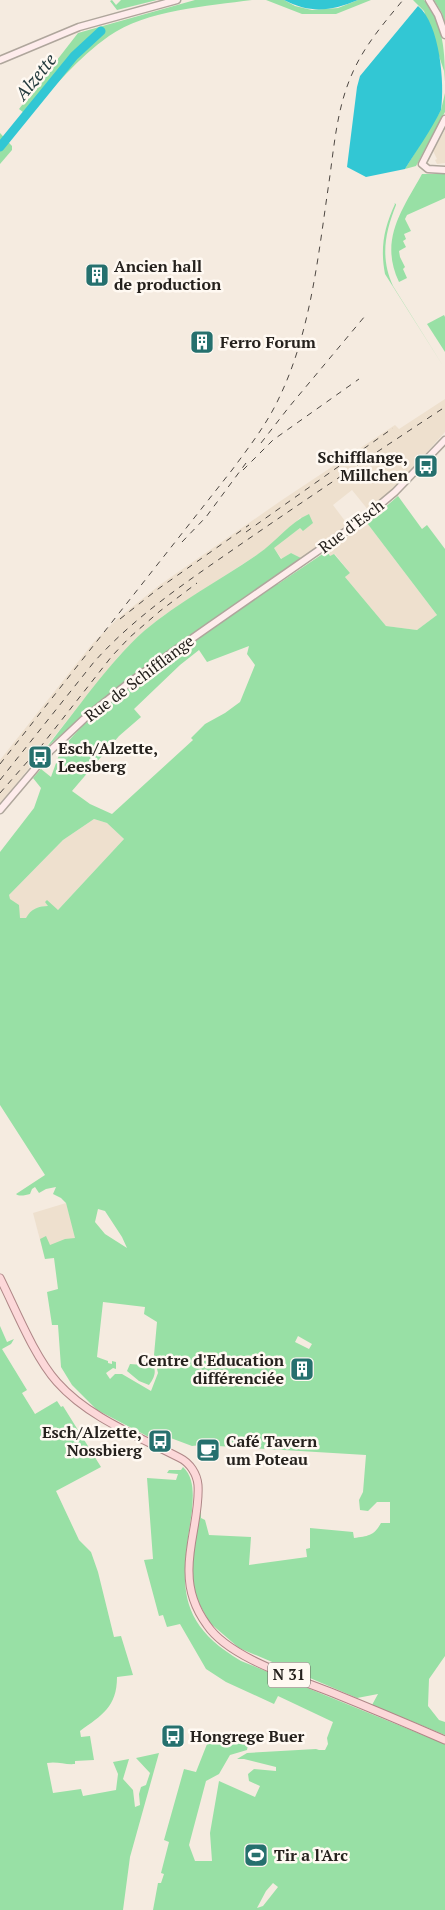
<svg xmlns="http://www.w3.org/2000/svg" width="445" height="1910" font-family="'PT Serif',serif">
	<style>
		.built { fill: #eee0ce }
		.green { fill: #98e0a5; fill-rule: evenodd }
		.water { fill: #32c7d4 }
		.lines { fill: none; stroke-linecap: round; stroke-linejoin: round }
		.stream { stroke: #32c7d4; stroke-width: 1 }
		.river { stroke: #32c7d4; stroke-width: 9 }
		.secondary-casing { stroke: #afa69c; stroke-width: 9 }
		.primary-casing { stroke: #af8787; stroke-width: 9 }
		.secondary { stroke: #feecec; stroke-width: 6 }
		.primary { stroke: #fcd8d9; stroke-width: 7 }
		.rail { stroke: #4d4742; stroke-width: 1; stroke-dasharray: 6 6; stroke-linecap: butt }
		.labels { text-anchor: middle; stroke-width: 5; stroke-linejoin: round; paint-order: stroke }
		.shield { fill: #fff9f2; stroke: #66625d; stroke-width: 1 }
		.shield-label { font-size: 15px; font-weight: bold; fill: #25211d }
		.poi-label { font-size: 16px; font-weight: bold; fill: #25211d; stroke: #fff9f2; text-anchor: start }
		.street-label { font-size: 16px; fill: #25211d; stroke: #fff9f2 }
		.water-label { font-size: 18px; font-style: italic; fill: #243b3e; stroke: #fff9f2 }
	</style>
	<rect width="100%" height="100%" fill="#f5ebe0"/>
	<g class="built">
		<polygon points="445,130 445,163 437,164 435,160 437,159 433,151"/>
		<polygon points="445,399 445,432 400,482 369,511 352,490 333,505 348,525 301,558 291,553 282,559 273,547 300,528 302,531 301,517 272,545 163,616 143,632 118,657 0,804 0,760 93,643 116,620 161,584 282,500 395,425 399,429"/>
		<polygon points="367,523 437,615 417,630 386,626 345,577 350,573 335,554 330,556 327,551"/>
		<polygon points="94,819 107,823 124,839 58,910 49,906 41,906 33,910 27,919 20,918 15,904 9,899 9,895 63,840"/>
		<polygon points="66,1203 76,1238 45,1259 33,1213"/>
	</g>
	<g class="green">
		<polygon points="112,0 116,5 121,0 157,0 117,10 110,1"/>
		<path d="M 195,0 L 252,0 C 208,6 146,10 109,36 C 78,58 53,88 28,116 L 19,109 L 78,33 Z"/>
		<polygon points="266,0 284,0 295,6 312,10 338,8 358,0 371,0 336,14 302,14"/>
		<path d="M 413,0 L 424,0 C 444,24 445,53 445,82 L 444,71 L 424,11 Z"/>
		<polygon points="434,0 445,0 445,24 442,13"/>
		<polygon points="445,93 445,112 416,166 405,169 441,110"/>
		<polygon points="0,133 12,146 12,150 0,164"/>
		<path d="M 422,174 L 445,174 L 445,198 L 407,215 L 405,219 L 411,231 L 404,234 L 406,239 L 403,241 L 406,247 L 399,251 L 400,257 L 405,267 L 403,269 L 407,278 L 399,282 C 379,240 402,210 422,174 Z"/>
		<path d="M 394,203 L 396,204 L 396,205 C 385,233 380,257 393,286 L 445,369 L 385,274 C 380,248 384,228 395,204 Z"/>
		<polygon points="444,315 445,317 445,352 427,324"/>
		<path d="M 398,496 L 422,529 L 427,525 L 445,549 L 445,1656 L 429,1679 L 428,1706 L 439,1720 L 445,1722 L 445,1735 L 372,1705 L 378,1694 L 357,1698 L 239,1648 L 210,1623 L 196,1598 L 192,1583 L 191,1568 L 199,1508 L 201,1508 L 201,1518 L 205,1520 L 209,1535 L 251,1537 L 249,1565 L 307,1557 L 306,1549 L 310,1548 L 310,1528 L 353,1532 L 354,1538 C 368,1536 374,1536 381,1523 L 390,1523 L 390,1502 L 377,1502 L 368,1511 L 360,1510 L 359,1500 L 363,1492 L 366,1455 L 201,1445 L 192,1446 L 168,1437 L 159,1439 L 147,1436 L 97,1410 L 72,1385 L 61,1367 L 58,1325 L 52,1325 L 47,1292 L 58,1289 L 54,1258 L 45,1259 L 40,1239 L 46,1236 L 50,1245 L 65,1239 L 75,1238 L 66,1203 L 61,1198 L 53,1194 L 56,1187 L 46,1189 L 39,1193 L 35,1187 L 32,1189 L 30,1194 C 26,1195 19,1197 16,1194 L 45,1175 L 0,1105 L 0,852 L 34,808 L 41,788 L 33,778 L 41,769 L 51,777 L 59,755 L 59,751 L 86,722 L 83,716 L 46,748 C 76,711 109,662 144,631 C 179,601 221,580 258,554 C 276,542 290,522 309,514 L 313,523 L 303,531 L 300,528 L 274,548 L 281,559 L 291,553 L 301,558 L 256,590 L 252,596 L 275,581 L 278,584 L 327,551 L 330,556 L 334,554 L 350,573 L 345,577 L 386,626 L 417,630 L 437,615 L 367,523 ZM 249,646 L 247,654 L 255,665 L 240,702 L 225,713 L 205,724 L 191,738 L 193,740 L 112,814 L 90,804 L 72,791 L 119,736 L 141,717 L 134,709 L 180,665 L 199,650 L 207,662 ZM 94,819 L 107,823 L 124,839 L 58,910 L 47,900 L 45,902 L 48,906 C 38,906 31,909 26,918 L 20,918 L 19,905 L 10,899 L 9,895 L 63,840 ZM 98,1209 L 105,1211 L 122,1237 L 127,1248 L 105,1234 L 95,1222 ZM 103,1302 L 145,1307 L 144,1314 L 157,1322 L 154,1355 L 158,1373 L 151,1391 L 122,1374 L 115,1374 L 110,1379 L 106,1373 L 113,1368 L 116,1369 L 116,1362 L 112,1361 L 112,1364 L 108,1363 L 108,1361 L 97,1357 ZM 298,1336 L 312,1344 L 309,1349 L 295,1342 Z"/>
		<path d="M 0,1326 L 7,1342 L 14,1339 L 11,1344 L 2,1349 L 27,1390 L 22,1393 L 35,1414 L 57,1401 L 61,1407 L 63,1406 L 101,1467 L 56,1491 L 79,1540 L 91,1552 L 98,1572 L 114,1637 L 121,1636 L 133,1675 L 117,1677 C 117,1707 102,1715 80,1731 L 81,1737 L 90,1736 L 94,1760 L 75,1761 L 75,1764 C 65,1765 57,1761 47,1763 L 53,1793 L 81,1789 L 83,1796 L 116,1790 L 118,1774 L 113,1762 L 129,1759 L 123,1779 L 133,1790 L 135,1807 L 140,1805 L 139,1794 L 141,1787 L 146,1785 L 150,1773 L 136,1758 L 159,1753 L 130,1857 L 123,1910 L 0,1910 Z"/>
		<path d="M 144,1361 C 158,1364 157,1375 149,1385 L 139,1381 L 127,1371 L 130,1364 L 143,1365 Z"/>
		<path d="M 183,1467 C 195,1478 193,1496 192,1511 C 182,1580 172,1620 241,1661 L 445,1744 L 445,1910 L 153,1910 L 158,1883 L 161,1883 L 164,1874 L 161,1873 L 169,1842 L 164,1840 L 184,1769 L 196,1772 L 209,1739 L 248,1745 L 247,1750 L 230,1755 L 219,1774 L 206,1781 L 189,1845 L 195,1861 L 212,1861 L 210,1833 L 219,1781 L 255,1797 L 260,1786 L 249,1781 L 248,1774 L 254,1769 L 276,1771 L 276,1767 L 244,1759 L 237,1759 L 247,1753 L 316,1749 L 319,1750 L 325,1750 L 328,1744 L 327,1738 L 333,1722 L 278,1696 L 274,1704 L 226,1682 L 206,1669 L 180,1624 L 167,1627 L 163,1615 L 159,1616 L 144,1560 L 153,1559 L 147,1478 L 176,1480 L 178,1474 L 167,1473 L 169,1470 L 181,1470 ZM 273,1883 L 278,1887 L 263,1906 L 257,1908 L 266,1891 Z"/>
	</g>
	<g class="water">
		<path d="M 284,0 L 358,0 C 331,11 311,14 284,0 Z"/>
		<path d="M 418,6 C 440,24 445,84 441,110 C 431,130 417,150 405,169 L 366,177 L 347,167 L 357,87 L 360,76 Z"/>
	</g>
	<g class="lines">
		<polyline class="stream" points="0,144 5,140"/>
		<polyline class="river" points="0,147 74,56 101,31"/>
		<g class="secondary-casing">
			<g id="secondary">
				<polyline points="429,0 438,15 445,35"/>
				<polyline points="0,60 79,27 177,0"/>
				<polyline points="445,119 422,164 428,169 445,170"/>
				<polyline points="0,810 50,751 84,719 130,682 207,628 358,523 395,492 445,440"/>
			</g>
		</g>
		<g class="primary-casing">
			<path id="primary" d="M 0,1278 C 16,1310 34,1356 57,1382 C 89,1418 138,1436 180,1458 C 190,1463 197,1474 198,1485 C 200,1513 188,1544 189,1572 C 189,1591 196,1610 207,1625 C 229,1658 296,1678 333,1693 C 370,1708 408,1724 445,1740"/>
		</g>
		<use href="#secondary" class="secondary"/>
		<use href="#primary" class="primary"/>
		<g class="rail">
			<polyline points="261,443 289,407 365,316"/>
			<polyline points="243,470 273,440 359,379"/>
			<polyline points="246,532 393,428"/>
			<polyline points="182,542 206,517 246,463"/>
			<polyline points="120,619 158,589 249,525"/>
			<path d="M 0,764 L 232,470 C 249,447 267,424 279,398 C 310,334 318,258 328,189 C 334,150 336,110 352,74 C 364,46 384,23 403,0"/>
			<path d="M 0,780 L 94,662 C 137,614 191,579 244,542 C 311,496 378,451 445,407"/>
			<polyline points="0,793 42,745 112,656 130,637 160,611 197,583"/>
		</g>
	</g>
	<defs>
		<g id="building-square" transform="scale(1.25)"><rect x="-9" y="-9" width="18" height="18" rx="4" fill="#25706e" stroke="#fff9f2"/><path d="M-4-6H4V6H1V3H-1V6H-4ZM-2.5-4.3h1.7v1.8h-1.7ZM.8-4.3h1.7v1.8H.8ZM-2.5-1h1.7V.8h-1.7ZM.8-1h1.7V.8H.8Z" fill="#fff"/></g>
		<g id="bus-square" transform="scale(1.25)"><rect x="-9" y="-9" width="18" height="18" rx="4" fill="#25706e" stroke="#fff9f2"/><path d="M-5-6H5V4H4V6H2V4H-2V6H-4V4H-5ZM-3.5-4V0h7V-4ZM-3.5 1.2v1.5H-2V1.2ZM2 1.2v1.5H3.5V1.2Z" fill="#fff"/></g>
		<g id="cafe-square" transform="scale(1.25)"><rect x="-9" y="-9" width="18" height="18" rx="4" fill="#25706e" stroke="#fff9f2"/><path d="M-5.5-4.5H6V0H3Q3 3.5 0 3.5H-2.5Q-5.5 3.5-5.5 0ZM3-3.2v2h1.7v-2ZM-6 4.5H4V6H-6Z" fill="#fff"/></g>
		<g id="stadium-square" transform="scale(1.25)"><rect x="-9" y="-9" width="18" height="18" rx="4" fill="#25706e" stroke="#fff9f2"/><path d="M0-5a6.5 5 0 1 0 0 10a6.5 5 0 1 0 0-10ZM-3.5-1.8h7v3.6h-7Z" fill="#fff"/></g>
	</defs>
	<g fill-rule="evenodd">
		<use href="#building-square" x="97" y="275"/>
		<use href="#building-square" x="202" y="342"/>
		<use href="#bus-square" x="426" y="466"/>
		<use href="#bus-square" x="40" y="757"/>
		<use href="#building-square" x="302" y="1369"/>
		<use href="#bus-square" x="160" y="1441"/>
		<use href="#cafe-square" x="208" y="1450"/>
		<use href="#bus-square" x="173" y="1736"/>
		<use href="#stadium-square" x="256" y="1855"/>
	</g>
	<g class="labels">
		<rect class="shield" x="268" y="1662.5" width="42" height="25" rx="4"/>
		<g class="shield-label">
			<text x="289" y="1680">N 31</text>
		</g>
		<g class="poi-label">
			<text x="114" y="272">Ancien hall<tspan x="114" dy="18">de production</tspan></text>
			<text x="220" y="348">Ferro Forum</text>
			<text x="408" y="463" text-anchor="end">Schifflange,<tspan x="408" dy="18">Millchen</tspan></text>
			<text x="58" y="754">Esch/Alzette,<tspan x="58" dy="18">Leesberg</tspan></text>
			<text x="284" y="1366" text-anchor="end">Centre d'Education<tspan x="284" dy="18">différenciée</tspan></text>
			<text x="142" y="1438" text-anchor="end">Esch/Alzette,<tspan x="142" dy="18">Nossbierg</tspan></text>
			<text x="226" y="1447">Café Tavern<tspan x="226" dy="18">um Poteau</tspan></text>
			<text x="190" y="1742">Hongrege Buer</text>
			<text x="274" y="1861">Tir a l'Arc</text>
		</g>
		<g class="street-label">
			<text transform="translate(351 526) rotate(-37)" y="6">Rue d'Esch</text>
			<text transform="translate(139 678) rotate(-37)" y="6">Rue de Schifflange</text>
		</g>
		<g class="water-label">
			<text transform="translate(36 77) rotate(-51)" y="6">Alzette</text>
		</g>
	</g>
</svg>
